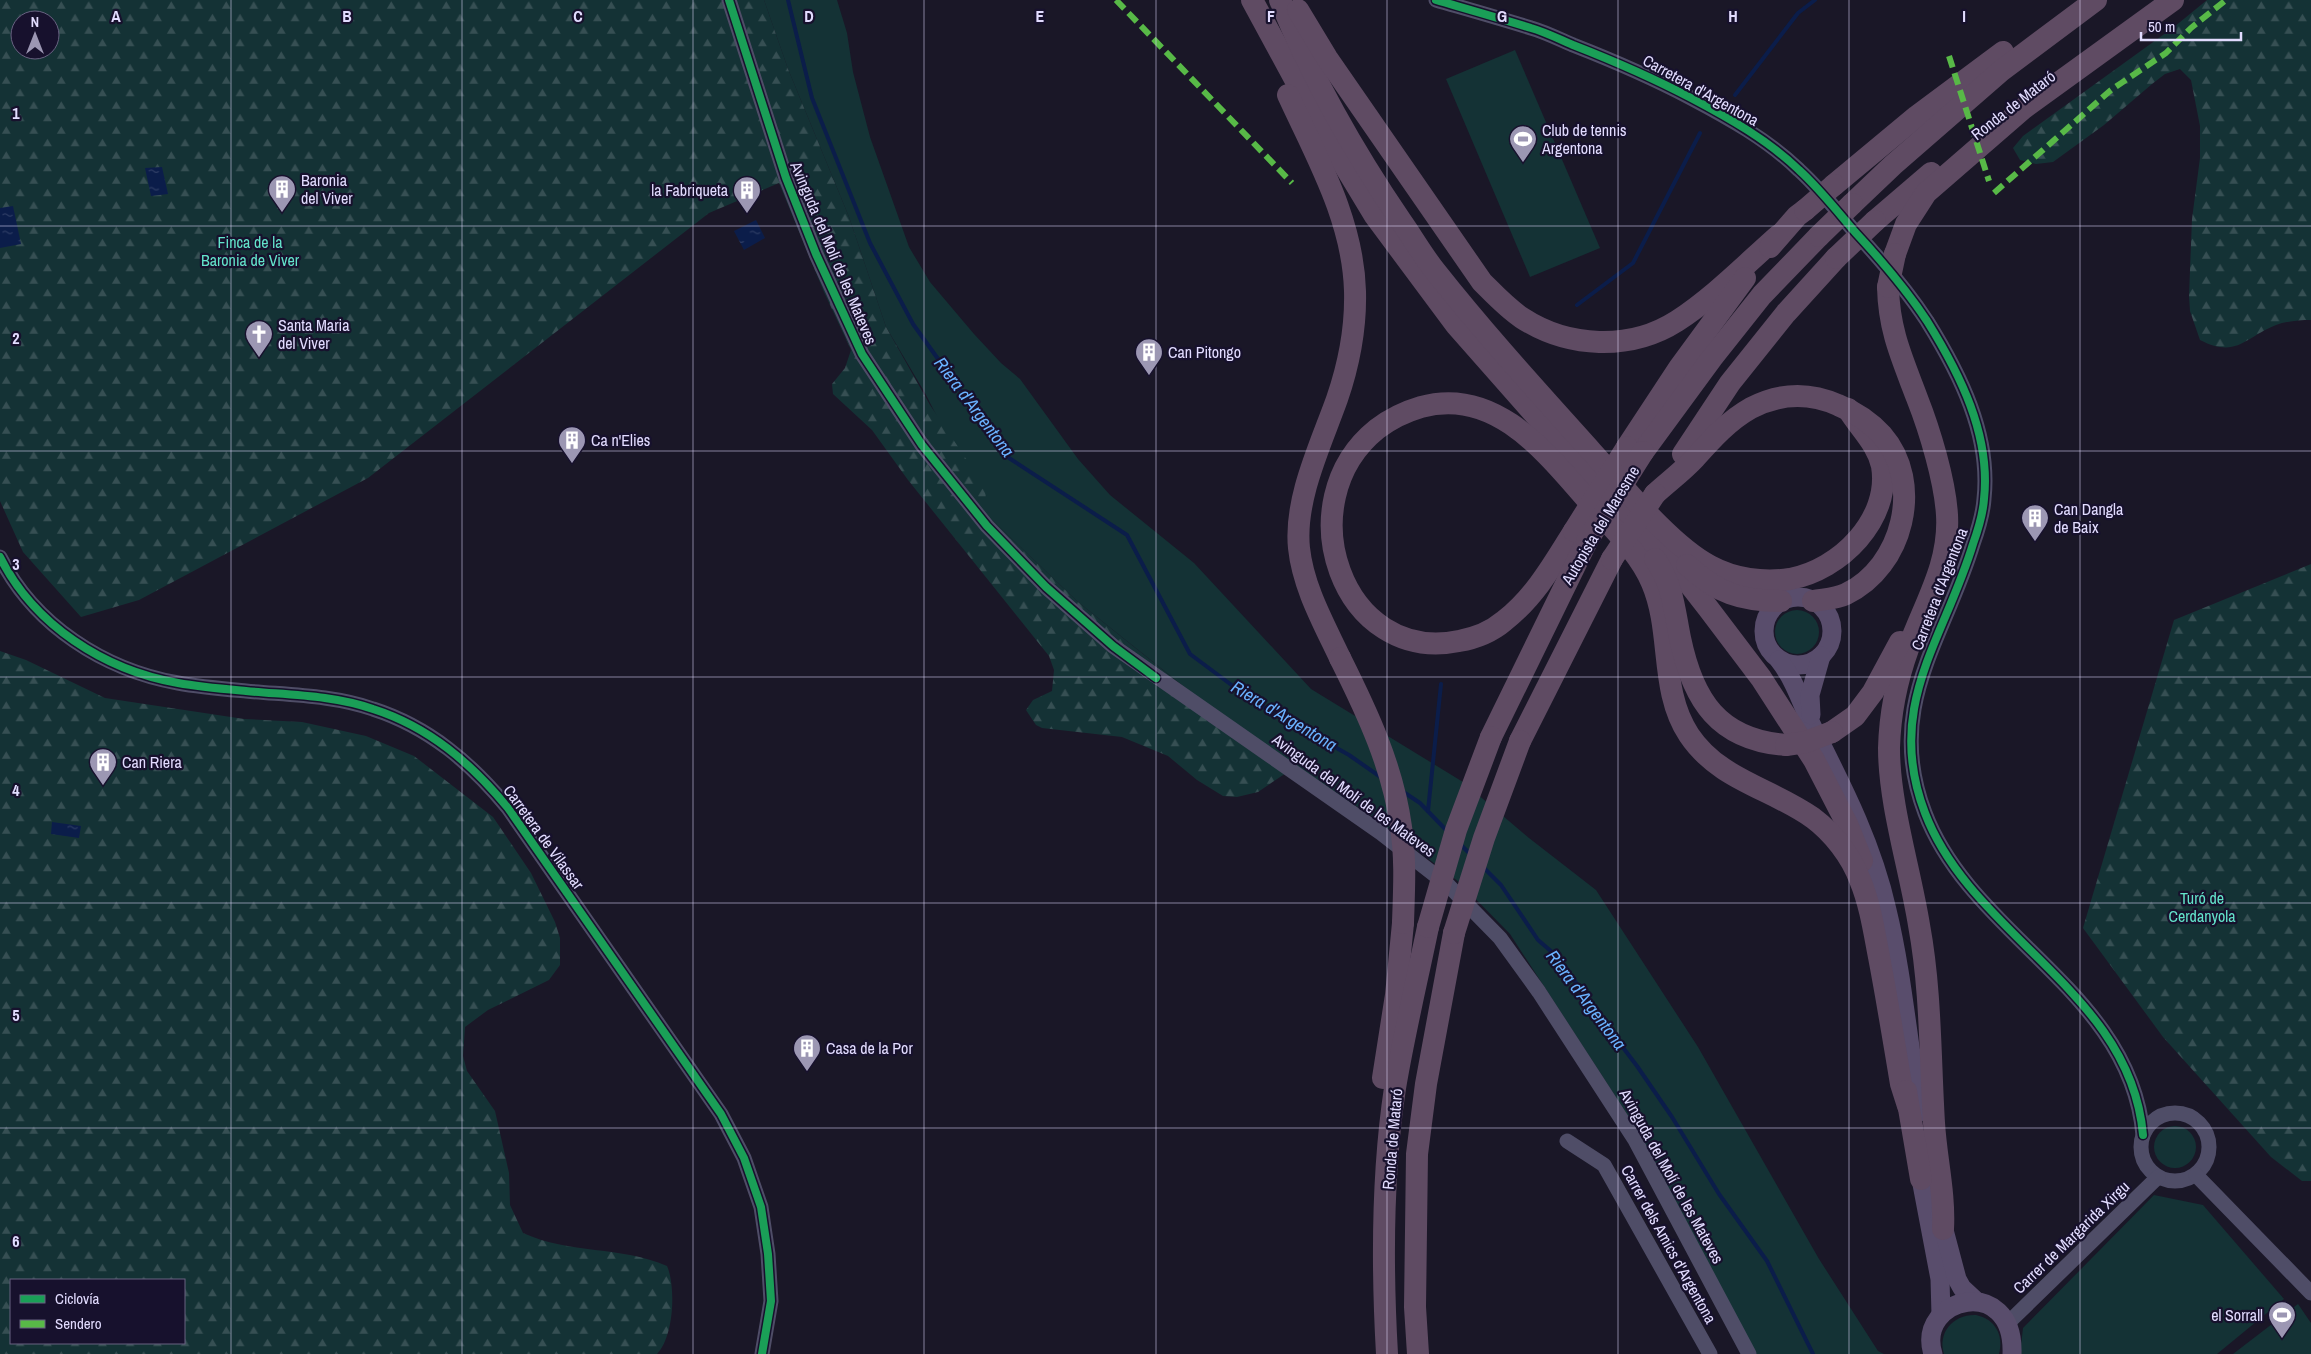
<svg xmlns="http://www.w3.org/2000/svg" width="2311" height="1354" font-family="'Archivo Narrow',sans-serif">
	<style>
		.grass { fill: #143235 }
		.forest { fill: url(#forest-firs); fill-rule: evenodd }
		.water { fill: url(#water-ripples) }
		.lines { fill: none; stroke-linecap: round; stroke-linejoin: round }
		.stream { stroke: #0b1d4a; stroke-width: 4 }
		.minor { stroke: #4f4d67; stroke-width: 15 }
		.major { stroke: #594d6c; stroke-width: 19 }
		.highway { stroke: #5f4b63; stroke-width: 22 }
		.highway-bridge { stroke: #5f4b63; stroke-width: 22 }
		.quiet { stroke: #58b947; stroke-width: 6; stroke-dasharray: 12 6; stroke-linecap: butt }
		.cycleway-casing { stroke: #17112d; stroke-width: 11 }
		.cycleway { stroke: #1a9f57; stroke-width: 8 }
		.grid { fill: none; stroke: #e2dcff; stroke-width: 1; stroke-opacity: 0.55 }
		.labels { text-anchor: middle; stroke-width: 4.5; stroke-linejoin: round; paint-order: stroke }
		.street-label { font-size: 16px; fill: #e2dcff; stroke: #17112d }
		.poi-label { font-size: 16px; fill: #e2dcff; stroke: #17112d; text-anchor: start }
		.park-label { font-size: 16px; fill: #63e4cb; stroke: #17112d }
		.water-label { font-size: 18px; font-style: italic; fill: #6ab2ff; stroke: #17112d }
		.grid-label { font-size: 16px; text-anchor: middle; font-weight: bold; fill: #e2dcff; stroke: #17112d; stroke-width: 4.5; stroke-linejoin: round; paint-order: stroke }
	</style>
	<defs>
		<pattern id="forest-firs" width="22" height="20" patternUnits="userSpaceOnUse" patternTransform="scale(1.25)"><rect width="22" height="20" fill="#143235"/><path d="M5 1l3.5 6h-7zM16 11l3.5 6h-7z" fill="#364f53"/></pattern>
		<pattern id="water-ripples" width="26" height="14" patternUnits="userSpaceOnUse" patternTransform="scale(1.25)"><rect width="26" height="14" fill="#0b1d4a"/><path d="M2 4q2-2 4 0t4 0M15 11q2-2 4 0t4 0" fill="none" stroke="#2e3d65"/></pattern>
	</defs>
	<rect width="100%" height="100%" fill="#1a1727"/>
	<g class="grass">
		<polygon points="764,0 837,0 847,33 853,72 870,137 909,247 930,282 974,334 1001,363 1020,379 1078,459 1110,495 1194,563 1311,689 1463,782 1529,838 1596,890 1698,1047 1819,1259 1878,1351 1884,1354 1754,1354 1636,1128 1510,934 1459,882 1373,817 1292,764 1212,709 1078,602 987,515 925,393 886,327 849,217 788,69"/>
		<polygon points="1515,50 1600,248 1530,277 1446,79"/>
		<circle cx="1797" cy="632" r="22"/>
		<circle cx="2175" cy="1147" r="21"/>
		<polygon points="2154,1195 2203,1205 2284,1299 2217,1354 2020,1354 2023,1328"/>
		<polygon points="2298,1304 2311,1323 2311,1354 2233,1354"/>
		<path d="M 1976,1315 C 1995,1319 2004,1335 1999,1354 L 1944,1354 C 1937,1332 1954,1314 1976,1315 Z"/>
	</g>
	<g class="forest">
		<path d="M 0,0 L 764,0 L 788,69 L 849,217 L 886,327 L 930,405 L 985,487 L 987,515 L 1078,602 L 1289,771 L 1258,792 L 1237,797 L 1223,796 L 1197,780 L 1168,756 L 1122,737 L 1042,728 L 1036,725 L 1026,710 L 1033,700 L 1052,691 L 1054,670 L 1049,656 L 908,480 L 872,430 L 833,394 L 832,384 L 845,368 L 851,350 L 824,292 L 779,183 L 709,213 L 368,478 L 139,600 L 81,617 L 23,552 L 0,501 ZM 20,20 L 50,20 L 50,50 L 20,50 Z"/>
		<path d="M 2207,0 L 2311,0 L 2311,320 C 2299,320 2287,321 2276,325 C 2245,337 2237,359 2200,340 L 2190,311 L 2189,296 L 2192,219 L 2200,158 L 2200,126 L 2191,80 L 2180,69 L 2165,74 L 2152,84 L 2104,125 L 2053,162 L 2036,164 L 2020,160 L 2013,148 L 2023,136 L 2174,27 Z"/>
		<polygon points="2311,564 2311,1181 2302,1181 2271,1157 2163,1037 2083,928 2174,620"/>
		<path d="M 0,651 L 26,660 L 105,698 L 244,719 L 302,722 L 366,736 L 414,756 L 493,817 L 531,873 L 555,922 L 560,938 L 560,965 L 549,980 L 488,1010 L 465,1027 L 463,1056 L 467,1071 L 495,1111 L 509,1173 L 510,1205 L 523,1233 C 569,1254 621,1246 667,1266 C 676,1287 674,1337 657,1354 L 0,1354 ZM 11,1280 L 184,1280 L 184,1343 L 11,1343 Z"/>
	</g>
	<g class="water">
		<polygon points="162,167 168,194 151,196 145,168"/>
		<polygon points="13,206 21,244 0,248 0,208"/>
		<polygon points="756,220 765,238 744,250 734,231"/>
		<polygon points="52,822 81,826 79,838 51,834"/>
	</g>
	<g class="lines">
		<g class="stream">
			<polyline points="788,0 812,98 870,243 913,324 1009,458 1127,535 1190,654 1253,701 1349,755 1382,778"/>
			<polyline points="1735,95 1798,13 1815,0"/>
			<polyline points="1577,305 1633,263 1700,133"/>
			<polyline points="1402,791 1420,803 1447,831"/>
			<polyline points="1428,811 1441,684"/>
			<polyline points="1459,843 1470,854"/>
			<polyline points="1482,866 1501,885 1538,940 1559,958 1596,1012 1637,1066 1672,1117 1719,1194 1767,1261 1813,1354"/>
		</g>
		<g class="minor">
			<polyline points="729,0 786,178 816,254 862,354 922,445 987,526 1046,587 1113,646 1381,833 1449,886 1500,938 1539,992 1635,1140 1749,1354"/>
			<path d="M 1436,0 C 1467,9 1499,18 1531,28 C 1545,32 1559,39 1573,45 C 1614,61 1653,78 1691,98 C 1729,118 1768,140 1799,170 C 1819,188 1837,211 1855,232 C 1881,260 1906,289 1927,321 C 1960,374 1991,435 1984,499 C 1983,514 1978,530 1973,544 C 1944,640 1884,706 1925,813 C 1972,937 2131,992 2143,1135"/>
			<path d="M 0,557 C 34,625 104,670 178,683 C 200,687 224,689 246,691 C 288,695 333,695 373,709 C 429,727 471,763 508,808 L 721,1114 L 744,1158 L 761,1207 L 768,1254 L 771,1301 L 762,1354"/>
			<circle cx="2175" cy="1147" r="34"/>
			<polyline points="1567,1141 1604,1165 1710,1354"/>
			<polyline points="2196,1175 2311,1293"/>
			<polyline points="2008,1323 2158,1177"/>
		</g>
		<g class="major">
			<circle cx="1798" cy="631" r="34"/>
			<path d="M 1779,660 C 1797,683 1803,709 1816,734 C 1845,791 1873,847 1887,910 C 1903,976 1908,1045 1920,1112"/>
			<polyline points="1811,715 1810,695 1821,656"/>
			<polyline points="1921,1166 1921,1179 1940,1279 1941,1315"/>
			<polyline points="1940,1215 1957,1279 1962,1288 1976,1301"/>
			<path d="M 1933,1354 C 1915,1297 2015,1273 2012,1354"/>
		</g>
		<g class="highway">
			<polyline points="1252,0 1317,120 1375,216 1456,325 1622,513 1676,567 1708,608 1761,678 1814,760 1847,824 1862,861"/>
			<path d="M 1280,0 C 1312,78 1354,152 1401,221 C 1413,238 1423,256 1436,272 C 1485,334 1539,393 1592,452 C 1623,486 1670,545 1710,566 C 1734,579 1763,583 1790,579 C 1840,570 1891,519 1882,466 C 1877,443 1860,429 1848,409"/>
			<path d="M 1298,10 L 1327,58 L 1482,282 C 1495,295 1507,308 1522,318 C 1568,348 1630,351 1677,321 C 1714,297 1746,264 1779,235"/>
			<path d="M 1288,95 C 1317,158 1353,220 1355,291 C 1356,328 1349,364 1337,399 C 1321,444 1294,499 1299,548 C 1303,587 1324,624 1340,658"/>
			<polyline points="1834,185 1917,116 2003,52"/>
			<polyline points="1852,204 1893,165 2001,71 2096,0"/>
			<polyline points="1875,221 1931,173"/>
			<polyline points="1770,247 1797,216 1805,210"/>
			<polyline points="1895,254 1906,224 1926,193 2024,108 2173,0"/>
			<path d="M 1888,287 C 1889,331 1902,358 1917,398 C 1930,431 1945,481 1947,515 C 1950,565 1924,604 1908,649 C 1896,682 1890,713 1889,748 C 1889,804 1910,869 1919,925 C 1931,990 1930,1056 1934,1123 C 1936,1158 1945,1193 1943,1229"/>
			<polyline points="1627,447 1679,368 1745,278"/>
			<polyline points="1643,452 1712,358 1762,295 1819,236"/>
			<polyline points="1683,454 1730,383 1786,313 1836,258"/>
			<path d="M 1655,494 C 1668,482 1683,471 1695,458 C 1712,439 1728,421 1751,408 C 1780,393 1809,392 1838,405 C 1855,412 1869,421 1882,435 C 1924,483 1903,567 1846,594 C 1836,599 1824,599 1813,601"/>
			<path d="M 1574,531 C 1554,563 1535,597 1504,621 C 1491,632 1476,638 1459,641 C 1342,665 1286,502 1377,429 C 1390,419 1404,412 1421,407 C 1496,386 1547,454 1591,504 C 1612,528 1639,552 1652,583 C 1673,632 1659,690 1689,735 C 1719,780 1771,788 1813,818 C 1833,833 1851,856 1860,880 C 1870,904 1874,931 1879,957 C 1887,999 1894,1042 1901,1084 L 1908,1106"/>
			<path d="M 1655,559 C 1673,585 1674,608 1680,638 C 1693,701 1719,740 1786,745"/>
			<path d="M 1687,565 C 1717,593 1741,601 1781,601"/>
			<polyline points="1832,732 1855,716 1873,692 1900,642"/>
			<polyline points="1491,737 1587,541"/>
			<polyline points="1520,741 1612,559"/>
			<polyline points="1383,1078 1396,995 1403,923"/>
			<polyline points="1906,1091 1921,1179"/>
			<path d="M 1387,1354 C 1382,1267 1382,1174 1395,1088 C 1404,1034 1417,980 1428,927"/>
			<polyline points="1418,1354 1415,1307 1417,1154 1426,1084 1454,933"/>
		</g>
		<g class="highway-bridge">
			<polyline points="1805,210 1834,185"/>
			<polyline points="1819,236 1852,204"/>
			<polyline points="1836,258 1875,221"/>
			<polyline points="1888,287 1895,254"/>
			<polyline points="1574,531 1627,447"/>
			<polyline points="1587,541 1643,452"/>
			<polyline points="1612,559 1655,494"/>
			<path d="M 1340,658 C 1367,712 1393,767 1401,827 C 1406,859 1404,891 1403,923"/>
			<polyline points="1786,745 1806,742 1832,732"/>
			<polyline points="1428,927 1456,830 1491,737"/>
			<polyline points="1454,933 1484,838 1520,741"/>
		</g>
		<g class="quiet">
			<polyline points="1116,0 1292,183"/>
			<polyline points="1949,56 1989,181"/>
			<polyline points="1994,193 2111,90 2166,53 2191,28 2226,0"/>
		</g>
		<g class="cycleway-casing">
			<g id="cycleway">
				<polyline points="729,0 786,178 816,254 862,354 922,445 987,526 1046,587 1113,646 1156,678"/>
				<path d="M 1436,0 C 1467,9 1499,18 1531,28 C 1545,32 1559,39 1573,45 C 1614,61 1653,78 1691,98 C 1729,118 1768,140 1799,170 C 1819,188 1837,211 1855,232 C 1881,260 1906,289 1927,321 C 1960,374 1991,435 1984,499 C 1983,514 1978,530 1973,544 C 1944,640 1884,706 1925,813 C 1972,937 2131,992 2143,1135"/>
				<path d="M 0,557 C 34,625 104,670 178,683 C 200,687 224,689 246,691 C 288,695 333,695 373,709 C 429,727 471,763 508,808 L 721,1114 L 744,1158 L 761,1207 L 768,1254 L 771,1301 L 762,1354"/>
			</g>
		</g>
		<use href="#cycleway" class="cycleway"/>
	</g>
	<path class="grid" d="M 231,0 L 231,1354M 462,0 L 462,1354M 693,0 L 693,1354M 924,0 L 924,1354M 1156,0 L 1156,1354M 1387,0 L 1387,1354M 1618,0 L 1618,1354M 1849,0 L 1849,1354M 2080,0 L 2080,1354M 0,226 L 2311,226M 0,451 L 2311,451M 0,677 L 2311,677M 0,903 L 2311,903M 0,1128 L 2311,1128"/>
	<defs>
		<g id="stadium-pin" transform="scale(1.4375)"><path d="M0 17L-7.5 6A9.5 9.5 0 1 1 7.5 6Z" fill="#9c97b3" stroke="#17112d"/><path d="M0-5a6.5 5 0 1 0 0 10a6.5 5 0 1 0 0-10ZM-3.5-1.8h7v3.6h-7Z" fill="#fff"/></g>
		<g id="building-pin" transform="scale(1.4375)"><path d="M0 17L-7.5 6A9.5 9.5 0 1 1 7.5 6Z" fill="#9c97b3" stroke="#17112d"/><path d="M-4-6H4V6H1V3H-1V6H-4ZM-2.5-4.3h1.7v1.8h-1.7ZM.8-4.3h1.7v1.8H.8ZM-2.5-1h1.7V.8h-1.7ZM.8-1h1.7V.8H.8Z" fill="#fff"/></g>
		<g id="church-pin" transform="scale(1.4375)"><path d="M0 17L-7.5 6A9.5 9.5 0 1 1 7.5 6Z" fill="#9c97b3" stroke="#17112d"/><path d="M-1.2-6h2.4v3.5h3.3v2.4h-3.3V6h-2.4V-.1h-3.3v-2.4h3.3Z" fill="#fff"/></g>
	</defs>
	<g fill-rule="evenodd">
		<use href="#stadium-pin" x="1523" y="139"/>
		<use href="#building-pin" x="282" y="189"/>
		<use href="#building-pin" x="747" y="190"/>
		<use href="#church-pin" x="259" y="334"/>
		<use href="#building-pin" x="1149" y="352"/>
		<use href="#building-pin" x="572" y="440"/>
		<use href="#building-pin" x="2035" y="518"/>
		<use href="#building-pin" x="103" y="762"/>
		<use href="#building-pin" x="807" y="1048"/>
		<use href="#stadium-pin" x="2282" y="1315"/>
	</g>
	<g class="labels">
		<g class="street-label">
			<text transform="translate(1701 90) rotate(29)" y="6">Carretera d'Argentona</text>
			<text transform="translate(2013 105) rotate(-38)" y="6">Ronda de Mataró</text>
			<text transform="translate(834 253) rotate(67)" y="6">Avinguda del Molí de les Mateves</text>
			<text transform="translate(1600 525) rotate(-59)" y="6">Autopista del Maresme</text>
			<text transform="translate(1939 589) rotate(-69)" y="6">Carretera d'Argentona</text>
			<text transform="translate(1354 795) rotate(36)" y="6">Avinguda del Molí de les Mateves</text>
			<text transform="translate(544 837) rotate(54)" y="6">Carretera de Vilassar</text>
			<text transform="translate(1392 1139) rotate(-85)" y="6">Ronda de Mataró</text>
			<text transform="translate(1672 1176) rotate(61)" y="6">Avinguda del Molí de les Mateves</text>
			<text transform="translate(2071 1237) rotate(-44)" y="6">Carrer de Margarida Xirgu</text>
			<text transform="translate(1669 1244) rotate(61)" y="6">Carrer dels Amics d'Argentona</text>
		</g>
		<g class="poi-label">
			<text x="1542" y="136">Club de tennis<tspan x="1542" dy="18">Argentona</tspan></text>
			<text x="301" y="186">Baronia<tspan x="301" dy="18">del Viver</tspan></text>
			<text x="728" y="196" text-anchor="end">la Fabriqueta</text>
			<text x="278" y="331">Santa Maria<tspan x="278" dy="18">del Viver</tspan></text>
			<text x="1168" y="358">Can Pitongo</text>
			<text x="591" y="446">Ca n'Elies</text>
			<text x="2054" y="515">Can Dangla<tspan x="2054" dy="18">de Baix</tspan></text>
			<text x="122" y="768">Can Riera</text>
			<text x="826" y="1054">Casa de la Por</text>
			<text x="2263" y="1321" text-anchor="end">el Sorrall</text>
		</g>
		<g class="park-label">
			<text x="250" y="248">Finca de la<tspan x="250" dy="18">Baronia de Viver</tspan></text>
			<text x="2202" y="904">Turó de<tspan x="2202" dy="18">Cerdanyola</tspan></text>
		</g>
		<g class="water-label">
			<text transform="translate(974 407) rotate(53)" y="6">Riera d'Argentona</text>
			<text transform="translate(1284 716) rotate(31)" y="6">Riera d'Argentona</text>
			<text transform="translate(1586 1000) rotate(53)" y="6">Riera d'Argentona</text>
		</g>
	</g>
	<g class="grid-label">
		<text x="116" y="22">A</text>
		<text x="347" y="22">B</text>
		<text x="578" y="22">C</text>
		<text x="809" y="22">D</text>
		<text x="1040" y="22">E</text>
		<text x="1271" y="22">F</text>
		<text x="1502" y="22">G</text>
		<text x="1733" y="22">H</text>
		<text x="1964" y="22">I</text>
		<text x="16" y="119">1</text>
		<text x="16" y="344">2</text>
		<text x="16" y="570">3</text>
		<text x="16" y="796">4</text>
		<text x="16" y="1021">5</text>
		<text x="16" y="1247">6</text>
	</g>
	<rect x="10" y="1279" width="175" height="65" fill="#17112d" stroke="#686281"/>
	<rect x="20" y="1295" width="25" height="8" fill="#1a9f57" stroke="#686281"/>
	<text x="55" y="1304" font-size="15" fill="#e2dcff">Ciclovía</text>
	<rect x="20" y="1320" width="25" height="8" fill="#58b947" stroke="#686281"/>
	<text x="55" y="1329" font-size="15" fill="#e2dcff">Sendero</text>
	<g transform="translate(35 35)"><circle r="24" fill="#17112d" stroke="#686281"/>
	<path d="M0-4L9 19L0 12L-9 19Z" fill="#9c97b3"/>
	<text y="-8" font-size="14" font-weight="bold" text-anchor="middle" fill="#e2dcff">N</text>
	</g>
	<path d="M2141 32v8h100v-8" fill="none" stroke="#e2dcff" stroke-width="2.5"/>
	<text x="2148" y="32" font-size="15" fill="#e2dcff" stroke="#17112d" stroke-width="4" paint-order="stroke">50 m</text>
</svg>
